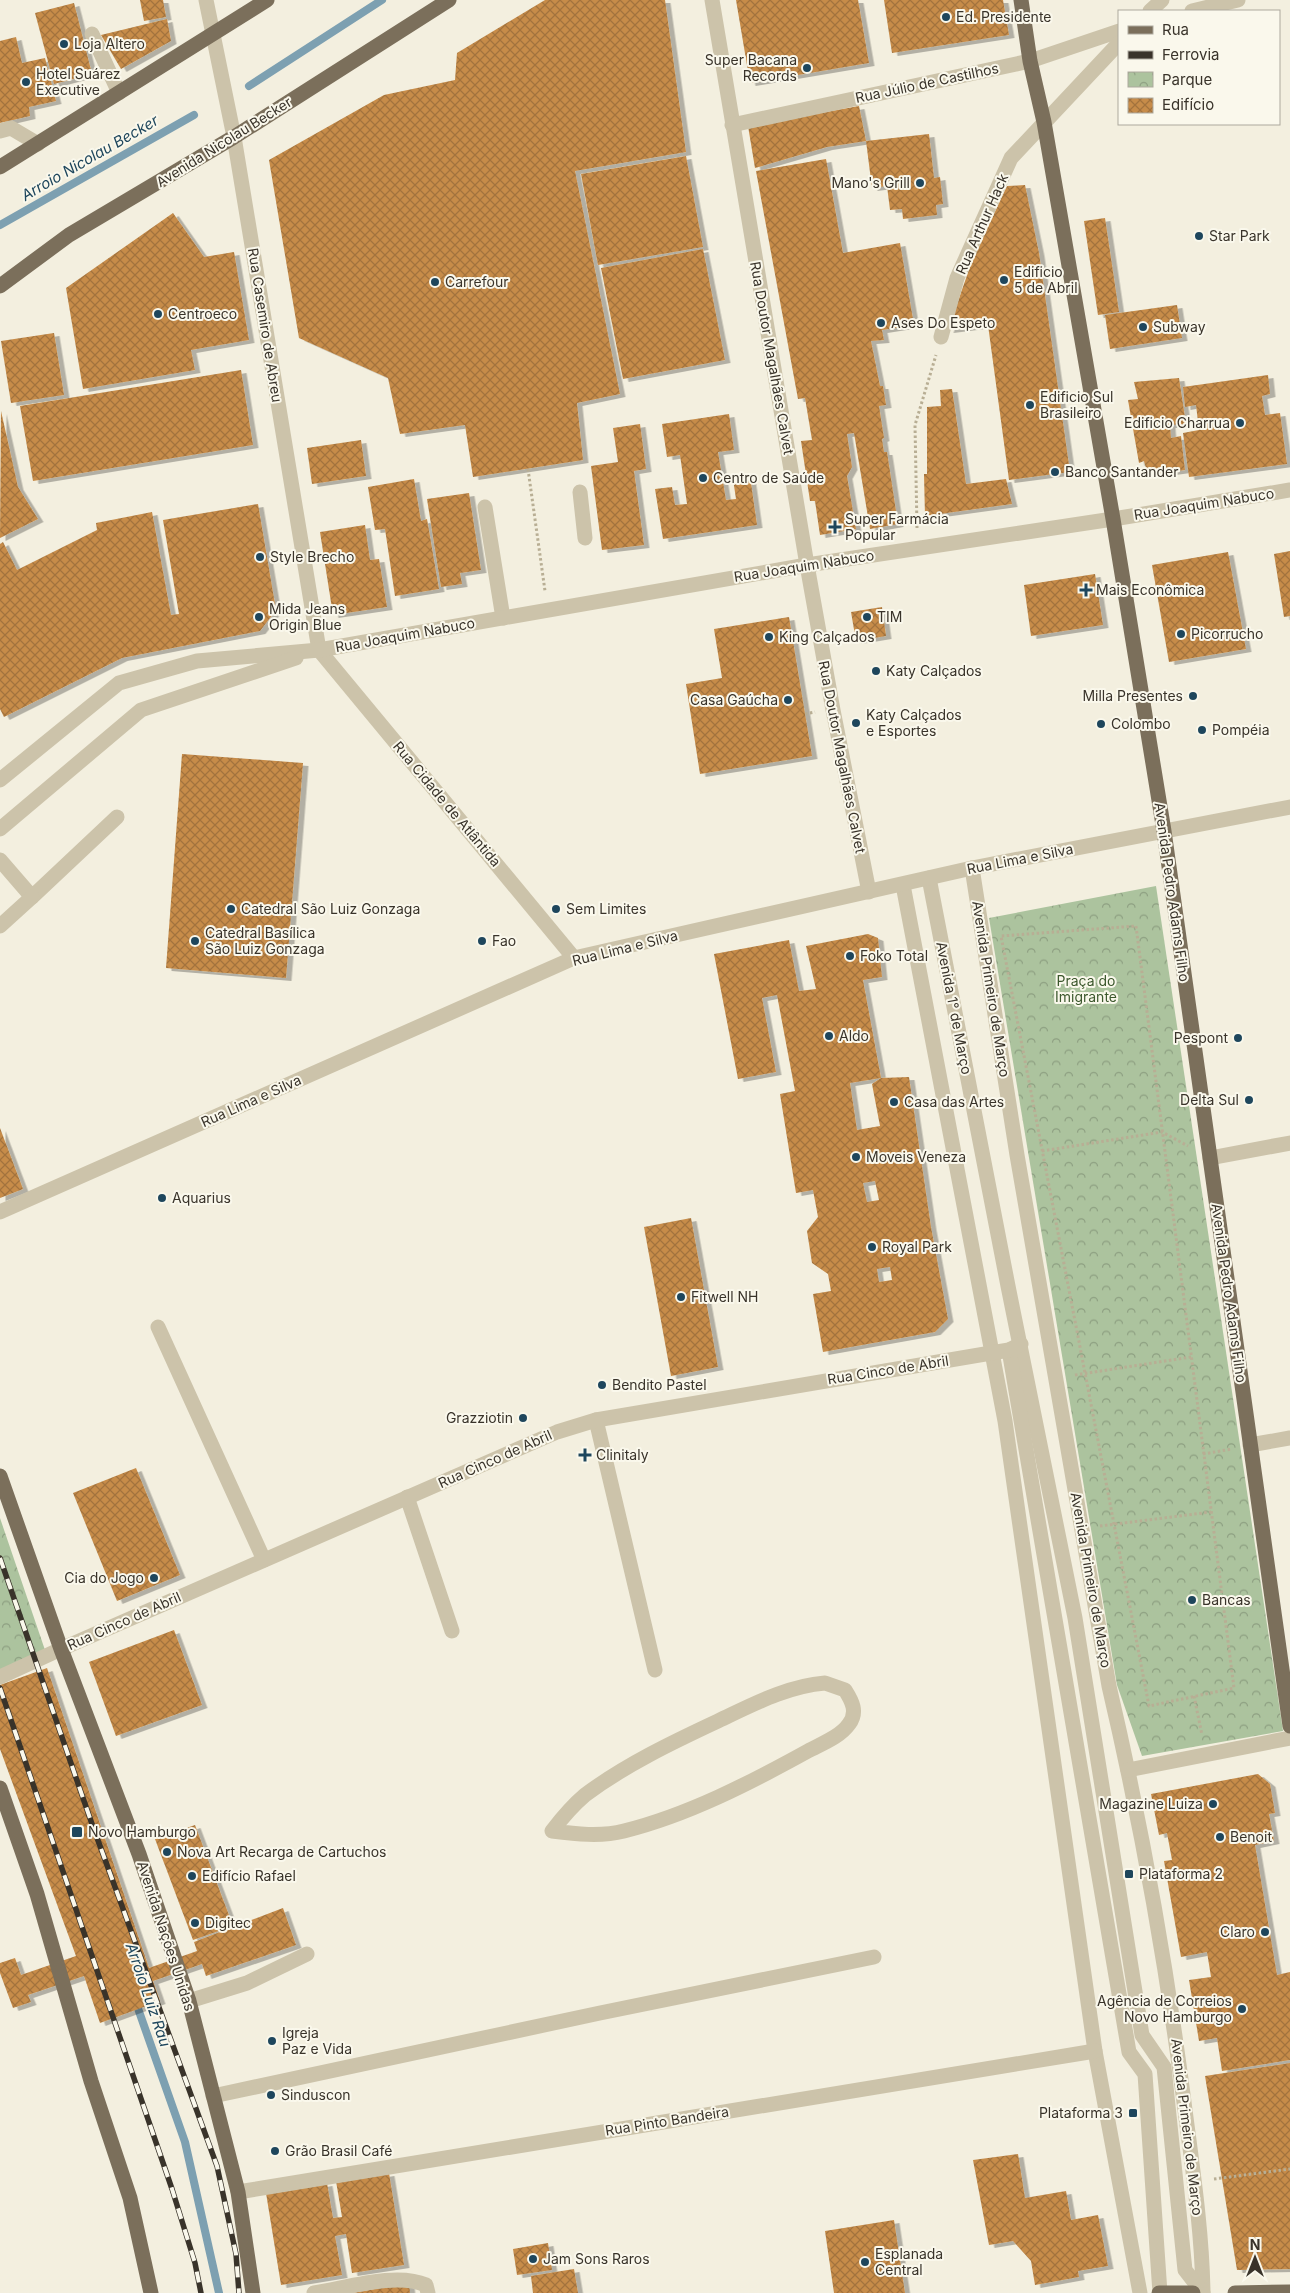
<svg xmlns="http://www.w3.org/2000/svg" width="1290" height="2293" font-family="Inter,sans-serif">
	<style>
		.park { fill: url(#park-crowns) }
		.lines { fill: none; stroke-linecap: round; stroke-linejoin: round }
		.stream { stroke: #7da0b1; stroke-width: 8 }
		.building { fill: url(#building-cross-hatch); fill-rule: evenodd; filter: url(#shadow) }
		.path { stroke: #b8ae94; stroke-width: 3; stroke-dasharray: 2.5 2.5; stroke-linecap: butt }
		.minor { stroke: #ccc3aa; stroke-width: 15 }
		.major { stroke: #7b6f5b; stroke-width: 15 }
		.rail-casing { stroke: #39332a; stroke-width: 5.5 }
		.rail { stroke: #faf8ec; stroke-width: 4; stroke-dasharray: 11; stroke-linecap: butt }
		.poi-dot { fill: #1e465c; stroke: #faf8ec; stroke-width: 2 }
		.labels { text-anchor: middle; stroke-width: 4; stroke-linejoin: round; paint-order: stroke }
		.poi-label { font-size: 14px; fill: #39332a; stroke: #faf8ec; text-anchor: start }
		.street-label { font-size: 14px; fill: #39332a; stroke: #faf8ec }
		.park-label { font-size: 14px; fill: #3c582d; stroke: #faf8ec }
		.water-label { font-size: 15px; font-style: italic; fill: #1e465c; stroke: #faf8ec }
	</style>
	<defs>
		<pattern id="park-crowns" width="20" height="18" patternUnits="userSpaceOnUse" patternTransform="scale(1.25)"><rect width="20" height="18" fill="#acc39e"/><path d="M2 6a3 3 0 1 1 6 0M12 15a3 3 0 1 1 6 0" fill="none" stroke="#8d9f81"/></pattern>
		<pattern id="building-cross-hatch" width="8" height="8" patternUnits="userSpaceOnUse" patternTransform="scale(1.25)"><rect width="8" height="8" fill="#c78c49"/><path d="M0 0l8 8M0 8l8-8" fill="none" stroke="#a3733d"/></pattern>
		<filter id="shadow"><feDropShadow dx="5.5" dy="3" stdDeviation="0" flood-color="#0004"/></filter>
	</defs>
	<rect width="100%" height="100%" fill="#f3efdf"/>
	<g class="park">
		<polygon points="1156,886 1283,1731 1142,1756 1117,1685 989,918"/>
		<polygon points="0,1518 46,1653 0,1674"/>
	</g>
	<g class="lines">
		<g class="stream">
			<polyline points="249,86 382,0"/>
			<polyline points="0,225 194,115"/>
			<polyline points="135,2000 185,2142 219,2293"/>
		</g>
	</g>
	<g class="building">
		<polygon points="140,0 163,0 166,17 144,21"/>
		<polygon points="545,0 665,0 686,152 575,171 620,394 577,403 583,460 473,477 465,425 400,434 388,378 299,338 269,160 384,95 455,80 457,53"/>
		<polygon points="736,0 858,0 869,63 750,83"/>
		<polygon points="884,0 1003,0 1009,35 892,53"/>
		<polygon points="74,3 92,74 54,84 35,13"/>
		<polygon points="167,19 171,41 121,69 101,35"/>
		<polygon points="16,37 22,63 45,58 56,101 29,107 30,116 0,123 0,41"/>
		<polygon points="859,106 866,141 827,147 755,168 748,126"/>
		<polygon points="929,134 934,178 940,177 943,204 936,205 937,215 903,219 902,209 890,210 887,186 872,188 866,141"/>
		<polygon points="686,156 703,247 598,265 581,174"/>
		<polygon points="826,159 843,253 900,243 914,325 882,330 884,340 871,341 880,386 883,386 886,405 879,406 884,438 882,439 884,452 887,452 898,524 870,529 854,433 847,434 852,467 847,476 856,529 820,535 815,501 810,501 801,441 812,440 805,398 798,399 756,171"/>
		<polygon points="1025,185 1039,253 1070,472 1009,480 988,325 948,330 972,261 1007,186"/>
		<polygon points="173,213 204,257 234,252 249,340 191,350 195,370 83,389 66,288"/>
		<polygon points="1105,218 1119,312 1098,315 1084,221"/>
		<polygon points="703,249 725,360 623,379 601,268"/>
		<polygon points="1177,305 1182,338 1110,349 1105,315"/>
		<polygon points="54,333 64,395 11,403 1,341"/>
		<polygon points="241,370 253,445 33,481 20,406"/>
		<polygon points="1268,375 1270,394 1262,396 1265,415 1280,413 1287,464 1189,477 1183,433 1199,430 1196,405 1185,407 1183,387"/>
		<polygon points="1179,378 1186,424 1170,425 1171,438 1181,436 1185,470 1148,475 1144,461 1139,463 1128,400 1138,399 1134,382"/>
		<polygon points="952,389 966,484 1006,479 1012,504 925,516 924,474 927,474 927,407 941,406 940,390"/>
		<polygon points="1,411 18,487 38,519 0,538"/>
		<polygon points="729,414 734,450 718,452 726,500 736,499 733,479 750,476 757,525 663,539 655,489 672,487 675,505 687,504 680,455 667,457 662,424"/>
		<polygon points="640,424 646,469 634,471 644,545 602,550 591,466 618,462 613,428"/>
		<polygon points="361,440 366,476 312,484 307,448"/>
		<polygon points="414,479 421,521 427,519 439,589 395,596 385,529 375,530 368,487"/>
		<polygon points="469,493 481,570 460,573 462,584 441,587 427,499"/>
		<polygon points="258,504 276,610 260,631 122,658 4,717 0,709 0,544 3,542 17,570 97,530 96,523 152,512 171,615 179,614 163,520"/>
		<polygon points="365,525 370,560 379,559 387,607 333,615 320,532"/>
		<polygon points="1290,551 1290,616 1284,617 1274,554"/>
		<polygon points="1228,552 1246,649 1169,662 1152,565"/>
		<polygon points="1095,574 1103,625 1031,636 1024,585"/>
		<polygon points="882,607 886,636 856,641 851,612"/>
		<polygon points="789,617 812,756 700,774 686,684 722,678 714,629"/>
		<polygon points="182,754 303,763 286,978 166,968"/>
		<path d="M 868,934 L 878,938 L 882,977 L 863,980 L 881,1078 L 850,1083 L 857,1130 L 880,1126 L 872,1084 L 881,1078 L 909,1077 L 931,1227 L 948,1319 L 935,1332 L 823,1352 L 813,1294 L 831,1291 L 828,1274 L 812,1263 L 807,1231 L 818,1217 L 813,1190 L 796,1193 L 780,1094 L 795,1091 L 777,995 L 762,998 L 776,1072 L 738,1079 L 714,954 L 789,940 L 799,991 L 816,989 L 806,946 ZM 875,1181 L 879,1200 L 867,1202 L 863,1183 ZM 890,1267 L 892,1280 L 879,1282 L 877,1269 Z"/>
		<polygon points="0,1128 23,1189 0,1198"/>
		<polygon points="691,1218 718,1367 671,1376 644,1227"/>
		<polygon points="136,1468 180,1575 117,1601 73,1493"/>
		<polygon points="174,1630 202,1705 116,1736 89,1662"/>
		<polygon points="47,1668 149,1968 197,1951 194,1942 283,1908 296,1945 206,1976 202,1964 153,1981 160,2001 100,2023 84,1976 28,1995 31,2002 13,2008 0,1973 0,1963 15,1958 21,1975 76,1956 0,1749 0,1685"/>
		<polygon points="1258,1774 1270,1784 1275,1813 1269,1814 1274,1841 1255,1845 1277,1975 1290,1972 1290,2060 1222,2071 1217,2038 1199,2041 1189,1980 1211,1977 1207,1952 1181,1957 1164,1861 1172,1860 1167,1833 1159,1835 1151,1794"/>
		<polygon points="195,1825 233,1926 193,1940 155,1839"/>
		<polygon points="1290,2063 1290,2269 1237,2270 1205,2076"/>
		<polygon points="1018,2154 1025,2198 1066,2191 1071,2220 1098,2215 1108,2266 1078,2271 1079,2277 1035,2285 1031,2261 1013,2241 989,2245 973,2160"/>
		<polygon points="389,2173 404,2265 352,2273 346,2234 335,2236 342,2275 281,2285 266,2193 327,2183 333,2218 342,2217 336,2181"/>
		<polygon points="894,2220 905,2293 834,2293 825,2231"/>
		<polygon points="548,2243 552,2270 517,2275 513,2249"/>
		<polygon points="574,2269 578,2293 533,2293 531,2276"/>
		<polygon points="409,2283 410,2293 352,2293"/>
	</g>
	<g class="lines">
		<g class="path">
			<polyline points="528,469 545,591"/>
			<polyline points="917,528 915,425 936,355"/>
			<polyline points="805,714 815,712"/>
			<polygon points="1136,926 1234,1688 1149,1706 1001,936"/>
			<polyline points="1042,1151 1162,1132 1188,1146"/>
			<polyline points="1075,1375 1191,1357"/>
			<polyline points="1203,1454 1232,1449"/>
			<polyline points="1100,1526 1211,1512"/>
			<polyline points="1194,1696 1202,1735"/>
			<polyline points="1214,2179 1290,2169"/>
		</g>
		<g class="minor">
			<polyline points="206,0 234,137 319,650"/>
			<polyline points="712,0 807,565 833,710 869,892"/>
			<polyline points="1150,11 1162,0"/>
			<polyline points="1192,11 1238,0"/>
			<polyline points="92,34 119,93"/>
			<polyline points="732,125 1030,61 1119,31"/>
			<polyline points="0,131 11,128 38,144"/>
			<polyline points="941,337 957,278 1011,158 1119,43"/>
			<polyline points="580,492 585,538"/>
			<polyline points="485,507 503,618"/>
			<polyline points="319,650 574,958"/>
			<polyline points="0,780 119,683 197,661 319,650 807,565 1113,519 1290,490"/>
			<polyline points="0,829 141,710 296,658"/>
			<polyline points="0,860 32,897 117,817"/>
			<path d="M 972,868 L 1017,1155 L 1109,1686 C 1141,1823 1166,1962 1184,2102 C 1192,2165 1202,2229 1203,2293"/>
			<polyline points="929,878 1008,1286 1075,1618 1142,2035 1164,2067 1185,2270 1203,2293"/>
			<polyline points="903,885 1005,1421 1095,2051 1140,2293"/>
			<polyline points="0,926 32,897"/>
			<polyline points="1210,1158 1290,1143"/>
			<polyline points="0,1212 574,958 972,868 1290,807"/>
			<polyline points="158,1327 264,1560"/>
			<polyline points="1009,1350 1129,2052 1145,2074 1160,2293"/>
			<polyline points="596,1420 655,1670"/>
			<polyline points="1250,1445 1290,1438"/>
			<polyline points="407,1497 452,1631"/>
			<polyline points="0,1677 61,1649 557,1432 596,1420 991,1353 1009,1350 1021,1344"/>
			<path d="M 825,1683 L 845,1690 C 852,1701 858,1712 849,1724 C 840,1737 821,1744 808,1751 C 750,1783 688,1815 624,1831 C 601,1837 575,1834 552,1831 C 562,1818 572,1806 585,1795 C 625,1765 673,1742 718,1721 C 752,1705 787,1686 825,1683 Z"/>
			<polyline points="1128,1770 1290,1738"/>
			<polyline points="189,2001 247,1983 307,1954"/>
			<polyline points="213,2096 600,2013 874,1957"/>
			<polyline points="238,2192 1095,2051"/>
			<path d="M 314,2293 C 347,2288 396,2272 426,2285 L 428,2293"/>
		</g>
		<g class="major">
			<polyline points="1021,0 1030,61 1044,122 1113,519 1164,831 1290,1726"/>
			<polyline points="0,167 267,0"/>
			<polyline points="0,286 69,235 234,137 449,0"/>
			<polyline points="0,1476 61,1649 139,1854 189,2001 238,2192 253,2293"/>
			<polyline points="0,1788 37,1894 91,2081 130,2198 151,2293"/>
			<polyline points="1159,2293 1193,2293"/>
			<polyline points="1235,2293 1290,2292"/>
		</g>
		<g class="rail-casing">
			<g id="rail">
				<polyline points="0,1558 92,1824 217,2166 236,2254 239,2293"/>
				<polyline points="0,1688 172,2189 195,2263 201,2293"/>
			</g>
		</g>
		<use href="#rail" class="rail"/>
	</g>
	<g class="poi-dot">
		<circle cx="946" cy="17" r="5"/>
		<circle cx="64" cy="44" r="5"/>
		<circle cx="807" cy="68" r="5"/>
		<circle cx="26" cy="82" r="5"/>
		<circle cx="920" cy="183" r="5"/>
		<circle cx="1199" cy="236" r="5"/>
		<circle cx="1004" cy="280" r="5"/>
		<circle cx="435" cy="282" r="5"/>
		<circle cx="158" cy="314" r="5"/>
		<circle cx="881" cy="323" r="5"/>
		<circle cx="1143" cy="327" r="5"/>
		<circle cx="1030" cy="405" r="5"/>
		<circle cx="1240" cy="423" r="5"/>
		<circle cx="1055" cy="472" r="5"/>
		<circle cx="703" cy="478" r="5"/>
		<path d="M832.5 519.5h5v5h5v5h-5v5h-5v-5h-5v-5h5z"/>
		<circle cx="260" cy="557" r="5"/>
		<path d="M1083.5 582.5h5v5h5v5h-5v5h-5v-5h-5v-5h5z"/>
		<circle cx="259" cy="617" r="5"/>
		<circle cx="867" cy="617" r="5"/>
		<circle cx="1181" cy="634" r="5"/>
		<circle cx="769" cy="637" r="5"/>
		<circle cx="876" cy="671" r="5"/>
		<circle cx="1193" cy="696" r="5"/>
		<circle cx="788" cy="700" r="5"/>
		<circle cx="856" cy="723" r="5"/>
		<circle cx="1101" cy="724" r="5"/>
		<circle cx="1202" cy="730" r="5"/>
		<circle cx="231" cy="909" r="5"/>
		<circle cx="556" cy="909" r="5"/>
		<circle cx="195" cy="941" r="5"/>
		<circle cx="482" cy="941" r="5"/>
		<circle cx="850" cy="956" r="5"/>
		<circle cx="829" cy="1036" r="5"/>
		<circle cx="1238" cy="1038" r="5"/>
		<circle cx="1249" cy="1100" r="5"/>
		<circle cx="894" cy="1102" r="5"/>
		<circle cx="856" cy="1157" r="5"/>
		<circle cx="162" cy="1198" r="5"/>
		<circle cx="872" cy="1247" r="5"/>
		<circle cx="681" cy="1297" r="5"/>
		<circle cx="602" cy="1385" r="5"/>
		<circle cx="523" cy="1418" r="5"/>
		<path d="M582.5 1447.5h5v5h5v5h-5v5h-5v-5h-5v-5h5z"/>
		<circle cx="154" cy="1578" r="5"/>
		<circle cx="1192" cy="1600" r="5"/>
		<circle cx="1213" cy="1804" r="5"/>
		<rect x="71" y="1826" width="12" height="12" rx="2.5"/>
		<circle cx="1220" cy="1837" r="5"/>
		<circle cx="167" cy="1852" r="5"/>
		<rect x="1124" y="1869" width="10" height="10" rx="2.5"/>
		<circle cx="192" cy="1876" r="5"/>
		<circle cx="195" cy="1923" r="5"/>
		<circle cx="1265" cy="1932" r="5"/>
		<circle cx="1242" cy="2009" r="5"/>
		<circle cx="272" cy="2041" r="5"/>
		<circle cx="271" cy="2095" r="5"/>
		<rect x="1128" y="2108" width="10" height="10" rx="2.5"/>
		<circle cx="275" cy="2151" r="5"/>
		<circle cx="533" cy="2259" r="5"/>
		<circle cx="865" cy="2262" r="5"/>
	</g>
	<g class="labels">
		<g class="poi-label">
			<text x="956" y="22">Ed. Presidente</text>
			<text x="74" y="49">Loja Altero</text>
			<text x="797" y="65" text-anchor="end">Super Bacana<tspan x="797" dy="16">Records</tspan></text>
			<text x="36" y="79">Hotel Suárez<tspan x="36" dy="16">Executive</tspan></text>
			<text x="910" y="188" text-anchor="end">Mano's Grill</text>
			<text x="1209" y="241">Star Park</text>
			<text x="1014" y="277">Edificio<tspan x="1014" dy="16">5 de Abril</tspan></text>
			<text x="445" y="287">Carrefour</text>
			<text x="168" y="319">Centroeco</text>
			<text x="891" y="328">Ases Do Espeto</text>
			<text x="1153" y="332">Subway</text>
			<text x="1040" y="402">Edificio Sul<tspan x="1040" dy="16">Brasileiro</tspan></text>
			<text x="1230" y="428" text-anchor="end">Edificio Charrua</text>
			<text x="1065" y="477">Banco Santander</text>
			<text x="713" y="483">Centro de Saúde</text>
			<text x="845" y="524">Super Farmácia<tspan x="845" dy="16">Popular</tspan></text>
			<text x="270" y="562">Style Brecho</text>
			<text x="1096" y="595">Mais Econômica</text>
			<text x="269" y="614">Mida Jeans<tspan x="269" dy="16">Origin Blue</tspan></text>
			<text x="877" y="622">TIM</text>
			<text x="1191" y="639">Picorrucho</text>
			<text x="779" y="642">King Calçados</text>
			<text x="886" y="676">Katy Calçados</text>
			<text x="1183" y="701" text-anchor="end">Milla Presentes</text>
			<text x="778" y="705" text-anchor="end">Casa Gaúcha</text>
			<text x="866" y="720">Katy Calçados<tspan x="866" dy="16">e Esportes</tspan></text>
			<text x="1111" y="729">Colombo</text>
			<text x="1212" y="735">Pompéia</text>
			<text x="241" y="914">Catedral São Luiz Gonzaga</text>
			<text x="566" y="914">Sem Limites</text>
			<text x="205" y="938">Catedral Basílica<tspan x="205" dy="16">São Luiz Gonzaga</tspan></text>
			<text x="492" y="946">Fao</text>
			<text x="860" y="961">Foko Total</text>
			<text x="839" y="1041">Aldo</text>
			<text x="1228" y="1043" text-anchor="end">Pespont</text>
			<text x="1239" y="1105" text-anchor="end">Delta Sul</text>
			<text x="904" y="1107">Casa das Artes</text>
			<text x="866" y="1162">Moveis Veneza</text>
			<text x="172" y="1203">Aquarius</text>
			<text x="882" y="1252">Royal Park</text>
			<text x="691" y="1302">Fitwell NH</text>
			<text x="612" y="1390">Bendito Pastel</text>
			<text x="513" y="1423" text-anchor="end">Grazziotin</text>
			<text x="596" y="1460">Clinitaly</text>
			<text x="144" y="1583" text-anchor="end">Cia do Jogo</text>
			<text x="1202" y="1605">Bancas</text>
			<text x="1203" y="1809" text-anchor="end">Magazine Luiza</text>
			<text x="88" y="1837">Novo Hamburgo</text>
			<text x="1230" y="1842">Benoit</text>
			<text x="177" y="1857">Nova Art Recarga de Cartuchos</text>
			<text x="1139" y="1879">Plataforma 2</text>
			<text x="202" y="1881">Edifício Rafael</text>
			<text x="205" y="1928">Digitec</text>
			<text x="1255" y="1937" text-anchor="end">Claro</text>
			<text x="1232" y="2006" text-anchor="end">Agência de Correios<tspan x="1232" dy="16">Novo Hamburgo</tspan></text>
			<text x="282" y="2038">Igreja<tspan x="282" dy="16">Paz e Vida</tspan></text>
			<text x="281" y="2100">Sinduscon</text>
			<text x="1123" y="2118" text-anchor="end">Plataforma 3</text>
			<text x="285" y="2156">Grão Brasil Café</text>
			<text x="875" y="2259">Esplanada<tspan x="875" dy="16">Central</tspan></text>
			<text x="543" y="2264">Jam Sons Raros</text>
		</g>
		<g class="street-label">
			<text transform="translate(927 83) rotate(-12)" y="5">Rua Júlio de Castilhos</text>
			<text transform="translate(224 142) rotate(-32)" y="5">Avenida Nicolau Becker</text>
			<text transform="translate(982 224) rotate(-66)" y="5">Rua Arthur Hack</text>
			<text transform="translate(265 325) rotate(81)" y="5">Rua Casemiro de Abreu</text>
			<text transform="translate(772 358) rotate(80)" y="5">Rua Doutor Magalhães Calvet</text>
			<text transform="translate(1204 504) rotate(-9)" y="5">Rua Joaquim Nabuco</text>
			<text transform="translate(804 566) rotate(-9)" y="5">Rua Joaquim Nabuco</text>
			<text transform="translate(405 635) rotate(-10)" y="5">Rua Joaquim Nabuco</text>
			<text transform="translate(842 757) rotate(79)" y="5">Rua Doutor Magalhães Calvet</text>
			<text transform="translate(447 804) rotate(50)" y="5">Rua Cidade de Atlântida</text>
			<text transform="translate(1020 859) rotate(-11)" y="5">Rua Lima e Silva</text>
			<text transform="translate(1172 892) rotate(82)" y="5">Avenida Pedro Adams Filho</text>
			<text transform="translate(625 948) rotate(-14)" y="5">Rua Lima e Silva</text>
			<text transform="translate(991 989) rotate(81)" y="5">Avenida Primeiro de Março</text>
			<text transform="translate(954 1008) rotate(79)" y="5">Avenida 1° de Março</text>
			<text transform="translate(251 1101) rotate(-24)" y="5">Rua Lima e Silva</text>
			<text transform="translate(1229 1293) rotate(82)" y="5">Avenida Pedro Adams Filho</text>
			<text transform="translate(888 1370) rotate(-9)" y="5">Rua Cinco de Abril</text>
			<text transform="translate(495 1459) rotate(-24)" y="5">Rua Cinco de Abril</text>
			<text transform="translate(1091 1580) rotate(80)" y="5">Avenida Primeiro de Março</text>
			<text transform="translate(124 1621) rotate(-24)" y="5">Rua Cinco de Abril</text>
			<text transform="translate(166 1936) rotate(72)" y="5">Avenida Nações Unidas</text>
			<text transform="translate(667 2121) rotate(-9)" y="5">Rua Pinto Bandeira</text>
			<text transform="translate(1187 2127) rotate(83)" y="5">Avenida Primeiro de Março</text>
		</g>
		<g class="park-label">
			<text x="1086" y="986">Praça do<tspan x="1086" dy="16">Imigrante</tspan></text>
		</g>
		<g class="water-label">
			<text transform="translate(90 158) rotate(-30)" y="5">Arroio Nicolau Becker</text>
			<text transform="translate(148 1995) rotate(71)" y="5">Arroio Luiz Rau</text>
		</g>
	</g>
	<rect x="1118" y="10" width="162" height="115" fill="#faf8ec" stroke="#ada99e"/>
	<rect x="1128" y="26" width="25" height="8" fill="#7b6f5b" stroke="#ada99e"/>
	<text x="1162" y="35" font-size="15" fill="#39332a">Rua</text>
	<rect x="1128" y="51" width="25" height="8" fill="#39332a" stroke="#ada99e"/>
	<text x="1162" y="60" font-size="15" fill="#39332a">Ferrovia</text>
	<rect x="1128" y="72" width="25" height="15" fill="url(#park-crowns)" stroke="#ada99e"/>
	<text x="1162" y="85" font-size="15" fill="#39332a">Parque</text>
	<rect x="1128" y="98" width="25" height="15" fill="url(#building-cross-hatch)" stroke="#ada99e"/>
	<text x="1162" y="110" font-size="15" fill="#39332a">Edifício</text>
	<g transform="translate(1255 2258)" stroke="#faf8ec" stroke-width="4" paint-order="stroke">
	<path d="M0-4L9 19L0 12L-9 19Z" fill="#39332a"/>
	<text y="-8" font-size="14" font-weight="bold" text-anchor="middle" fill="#39332a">N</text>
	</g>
</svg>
